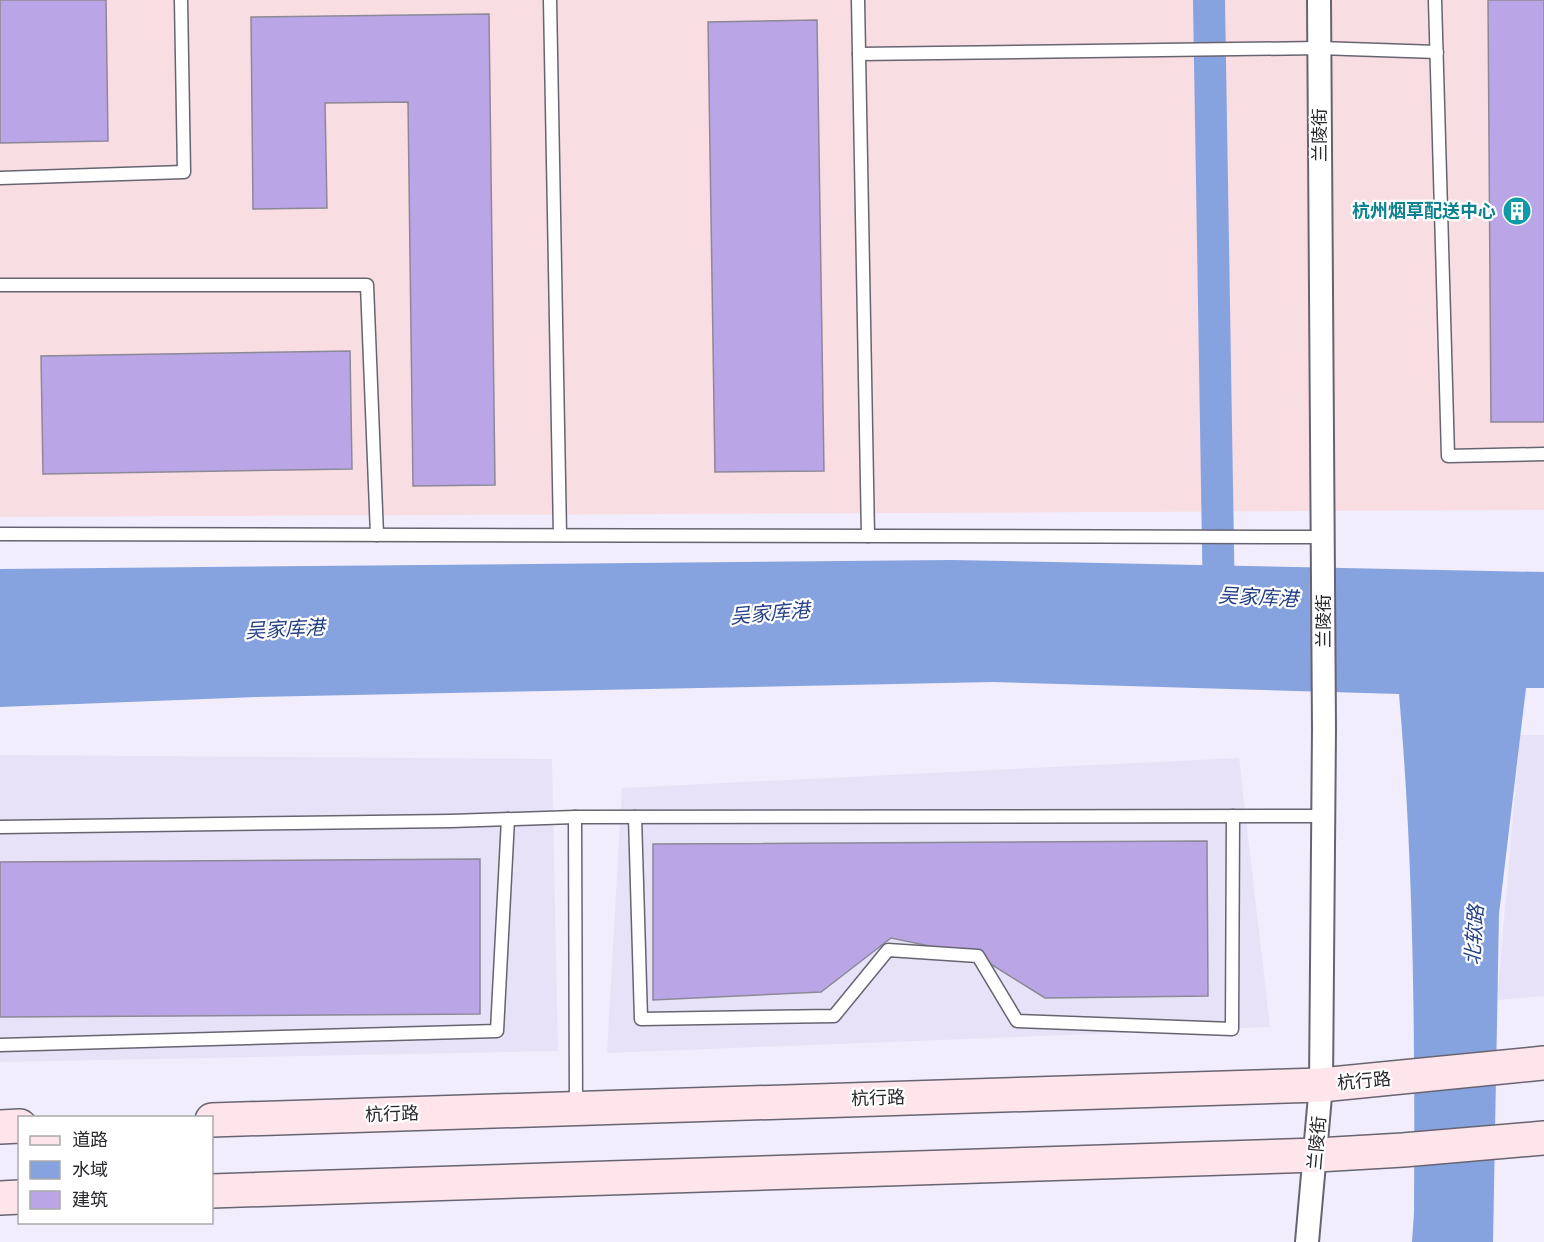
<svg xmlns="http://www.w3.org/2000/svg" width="1544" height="1242" font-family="'Public Sans','Noto Sans SC',sans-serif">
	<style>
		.commercial { fill: #e7e2f8 }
		.industrial { fill: #f8dee3 }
		.water { fill: #87a3df }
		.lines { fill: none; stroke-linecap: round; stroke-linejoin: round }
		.canal { stroke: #87a3df; stroke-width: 32 }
		.building { fill: #baa6e7; stroke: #8c8896; stroke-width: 1.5 }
		.lane-casing { stroke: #676470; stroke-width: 15 }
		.street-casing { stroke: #676470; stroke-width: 26 }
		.secondary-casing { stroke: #676470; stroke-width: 36 }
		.lane { stroke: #fff; stroke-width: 12 }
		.street { stroke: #fff; stroke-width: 22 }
		.secondary { stroke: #fee5ec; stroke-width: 33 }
		.labels { text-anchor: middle; stroke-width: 4.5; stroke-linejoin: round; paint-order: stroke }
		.street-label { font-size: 18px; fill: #28272c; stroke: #fff }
		.culture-label { font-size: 18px; font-weight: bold; fill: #0d838f; stroke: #fff; text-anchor: end }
		.water-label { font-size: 20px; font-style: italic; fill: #233f86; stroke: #fff }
	</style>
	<rect width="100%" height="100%" fill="#f1edfc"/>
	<g class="commercial">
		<polygon points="1520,735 1544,735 1544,996 1497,1000"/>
		<polygon points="0,755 552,759 558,1051 0,1062"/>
		<polygon points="1239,758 1270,1027 607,1053 622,788"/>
	</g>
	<polygon class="industrial" points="0,0 1544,0 1544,510 0,517"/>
	<path class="water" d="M 951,560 L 1544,572 L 1544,688 L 1526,688 L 1499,914 L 1493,1242 L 1412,1242 L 1414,1212 C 1415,1039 1414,866 1399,694 L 993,682 L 256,697 L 0,707 L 0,569 Z"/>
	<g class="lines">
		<polyline class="canal" points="1209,0 1219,608"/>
	</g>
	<g class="building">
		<polygon points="0,0 106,0 108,141 0,143"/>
		<polygon points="1488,0 1544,0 1544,422 1491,422"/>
		<polygon points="489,14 495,485 413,486 408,102 325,103 327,208 253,209 251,17"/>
		<polygon points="817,20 824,471 715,472 708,22"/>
		<polygon points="350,351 352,469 43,474 41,356"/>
		<polygon points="1207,841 1208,996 1045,998 978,956 891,938 821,992 653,1000 653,844"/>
		<polygon points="480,859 480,1014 0,1017 0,862"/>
	</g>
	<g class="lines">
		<g class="lane-casing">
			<g id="lane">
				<polyline points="550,0 560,535"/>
				<polyline points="858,0 868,536"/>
				<polyline points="1435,0 1448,456 1544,454"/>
				<polyline points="859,54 1319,48 1437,52"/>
				<polyline points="0,178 184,172 181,0"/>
				<polyline points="0,285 367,285 377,535"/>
				<polyline points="0,534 1323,537"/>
				<polyline points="575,817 576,1107"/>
				<polyline points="635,817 641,1019 834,1016 888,950 978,956 1017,1021 1232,1029 1233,816"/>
				<polyline points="0,827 451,821 575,817 1324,816"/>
				<polyline points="0,1045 497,1031 508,819"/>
			</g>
		</g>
		<g class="street-casing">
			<polyline id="street" points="1307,1242 1321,1085 1324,728 1319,0"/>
		</g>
		<g class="secondary-casing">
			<g id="secondary">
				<polyline points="212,1120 1321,1085 1544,1063"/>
				<polyline points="0,1127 20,1126"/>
				<polyline points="212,1191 1317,1155 1403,1150 1544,1138"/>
				<polyline points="0,1198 20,1197"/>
			</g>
		</g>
		<use href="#lane" class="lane"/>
		<use href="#street" class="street"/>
		<use href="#secondary" class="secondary"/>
	</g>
	<defs>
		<g id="building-disc" transform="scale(1.5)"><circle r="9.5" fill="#0f9aa8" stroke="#fff"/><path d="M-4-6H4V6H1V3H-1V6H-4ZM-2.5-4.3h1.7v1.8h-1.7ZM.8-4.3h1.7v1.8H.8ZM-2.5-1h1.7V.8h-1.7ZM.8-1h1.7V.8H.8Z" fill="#fff"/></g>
	</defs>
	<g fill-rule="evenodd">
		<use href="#building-disc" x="1517" y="211"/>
	</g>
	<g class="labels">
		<g class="street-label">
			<text transform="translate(1320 135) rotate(-90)" y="6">兰陵街</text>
			<text transform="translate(1324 621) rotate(-90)" y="6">兰陵街</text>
			<text transform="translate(1364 1081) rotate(-5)" y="6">杭行路</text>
			<text transform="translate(878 1098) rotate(-2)" y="6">杭行路</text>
			<text transform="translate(392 1114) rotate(-2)" y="6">杭行路</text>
			<text transform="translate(1317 1143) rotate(-85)" y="6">兰陵街</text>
		</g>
		<g class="culture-label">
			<text x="1496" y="217">杭州烟草配送中心</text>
		</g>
		<g class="water-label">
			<text transform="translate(1258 597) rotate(3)" y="7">吴家库港</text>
			<text transform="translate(770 613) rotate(-5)" y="7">吴家库港</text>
			<text transform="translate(285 629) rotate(-3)" y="7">吴家库港</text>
			<text transform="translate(1474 935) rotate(-86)" y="7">北软路</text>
		</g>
	</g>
	<rect x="18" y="1116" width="195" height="108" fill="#ffffff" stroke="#a9a9ab" stroke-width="1.5"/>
	<rect x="30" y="1136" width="30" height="9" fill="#fee5ec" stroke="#a9a9ab" stroke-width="1.5"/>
	<text x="72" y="1146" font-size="18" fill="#28272c">道路</text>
	<rect x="30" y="1161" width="30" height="18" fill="#87a3df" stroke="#a9a9ab" stroke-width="1.5"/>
	<text x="72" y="1176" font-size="18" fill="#28272c">水域</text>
	<rect x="30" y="1191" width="30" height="18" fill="#baa6e7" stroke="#a9a9ab" stroke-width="1.5"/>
	<text x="72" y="1206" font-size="18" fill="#28272c">建筑</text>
</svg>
